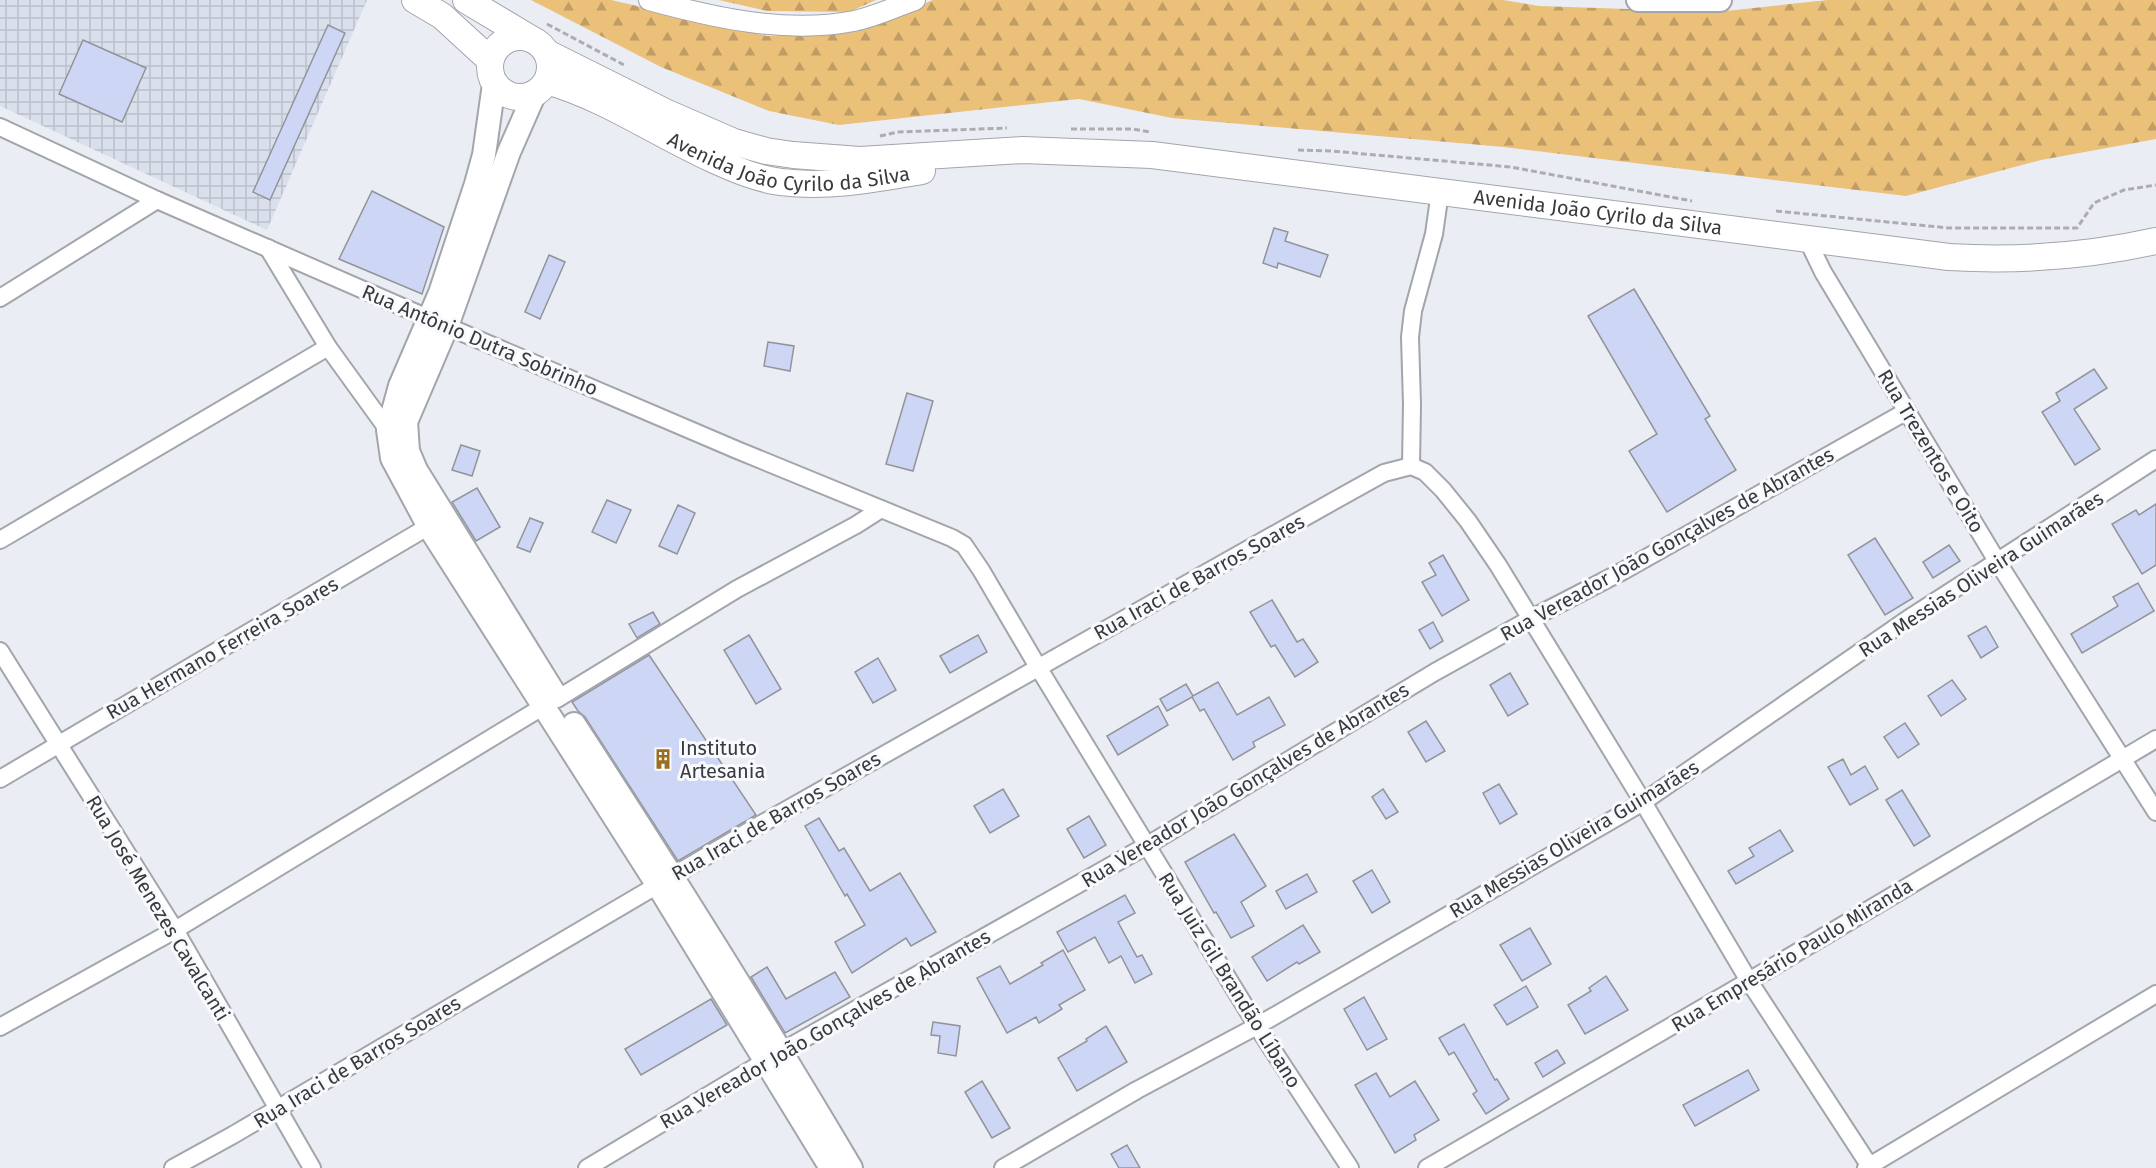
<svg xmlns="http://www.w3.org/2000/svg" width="2156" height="1168" font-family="'Fira Sans',sans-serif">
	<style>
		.industrial { fill: url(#industrial-grid) }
		.forest { fill: url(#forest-firs) }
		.building { fill: #cdd6f4; stroke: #92949a; stroke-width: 1.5 }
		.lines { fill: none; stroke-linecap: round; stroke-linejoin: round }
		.minor-casing { stroke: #a3a5ac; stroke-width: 20 }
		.tertiary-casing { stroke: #a3a5ac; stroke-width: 22 }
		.secondary-casing { stroke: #a3a5ac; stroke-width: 26 }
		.primary-casing { stroke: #a3a5ac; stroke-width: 28 }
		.path { stroke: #abadb2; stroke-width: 3; stroke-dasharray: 6 3; stroke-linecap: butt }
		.minor { stroke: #fff; stroke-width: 16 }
		.tertiary { stroke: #fff; stroke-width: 20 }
		.secondary { stroke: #fff; stroke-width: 22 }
		.primary { stroke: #fff; stroke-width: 26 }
		.labels { text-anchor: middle; stroke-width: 6; stroke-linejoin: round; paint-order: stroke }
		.street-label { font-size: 20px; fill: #393a3c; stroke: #f9fafe }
		.poi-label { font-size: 20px; fill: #393a3c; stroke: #f9fafe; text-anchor: start }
	</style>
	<defs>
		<pattern id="industrial-grid" width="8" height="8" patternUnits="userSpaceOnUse" patternTransform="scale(1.5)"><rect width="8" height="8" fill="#dadfec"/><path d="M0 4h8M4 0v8" fill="none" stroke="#bcc0cb"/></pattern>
		<pattern id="forest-firs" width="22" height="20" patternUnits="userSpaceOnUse" patternTransform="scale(1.5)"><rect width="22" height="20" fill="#ebc079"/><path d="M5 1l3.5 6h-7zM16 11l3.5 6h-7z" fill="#bf9d64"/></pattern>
	</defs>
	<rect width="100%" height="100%" fill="#ebedf4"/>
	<polygon class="industrial" points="0,0 367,0 267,230 0,106"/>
	<g class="forest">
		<polygon points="531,0 611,0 767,36 856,32 933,0 1503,0 1539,6 1716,12 1828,0 2156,0 2156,139 2041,160 1906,196 1504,147 1172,118 1079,99 839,125 769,111 661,67"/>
		<polygon points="719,0 876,0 849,12 767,11"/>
	</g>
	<g class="building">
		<polygon points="328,25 345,33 270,200 253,192"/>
		<polygon points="83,40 146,68 122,122 59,94"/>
		<polygon points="372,191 444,227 422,294 339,259"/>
		<polygon points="1274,228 1288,232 1285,241 1328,255 1320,277 1278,263 1277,268 1263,263"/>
		<polygon points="549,255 565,262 540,319 525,312"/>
		<polygon points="1634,289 1710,416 1705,419 1736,470 1667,512 1629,451 1657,434 1588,316"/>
		<polygon points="768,342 794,346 790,371 764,366"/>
		<polygon points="2094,369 2107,388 2074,409 2100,449 2075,465 2042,412 2060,401 2056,393"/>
		<polygon points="907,393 933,401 913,471 886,464"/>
		<polygon points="461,445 480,451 472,476 452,470"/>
		<polygon points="477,488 500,527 476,541 452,502"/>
		<polygon points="607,500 631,510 616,543 592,532"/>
		<polygon points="2156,504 2156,565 2142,574 2112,524 2136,510 2139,515"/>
		<polygon points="678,505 695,513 677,554 659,546"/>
		<polygon points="530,518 543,523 530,552 517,547"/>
		<polygon points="1875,538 1913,598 1885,615 1848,555"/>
		<polygon points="1949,545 1960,561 1933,578 1923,562"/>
		<polygon points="1443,555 1469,600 1442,616 1422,582 1436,575 1429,563"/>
		<polygon points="2138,583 2154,611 2082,653 2071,634 2118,606 2113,597"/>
		<polygon points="1272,600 1297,642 1303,639 1318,662 1295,677 1275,645 1271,647 1250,612"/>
		<polygon points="653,612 660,624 637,638 629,624"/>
		<polygon points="1433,622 1443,641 1430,649 1419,630"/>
		<polygon points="1986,626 1998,647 1981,658 1968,636"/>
		<polygon points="749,635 781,689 756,704 724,650"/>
		<polygon points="978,635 987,652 950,673 940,656"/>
		<polygon points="649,655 756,815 678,861 585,717 578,711 572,702"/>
		<polygon points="878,658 896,690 873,703 855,672"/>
		<polygon points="1510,673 1528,704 1508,716 1490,685"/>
		<polygon points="1952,680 1966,699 1941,716 1928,696"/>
		<polygon points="1218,682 1237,715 1269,697 1285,725 1253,742 1255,747 1233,760 1204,709 1200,711 1192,697 1167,711 1160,699 1186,684 1193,696"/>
		<polygon points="1158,706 1168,725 1118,755 1107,736"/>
		<polygon points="1426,721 1445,751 1426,762 1408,732"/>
		<polygon points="1905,723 1919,744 1898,758 1884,737"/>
		<polygon points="1843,759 1851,775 1865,766 1878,789 1850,805 1828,767"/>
		<polygon points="1499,784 1517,814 1500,824 1483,793"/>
		<polygon points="1003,789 1019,816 990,833 974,806"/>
		<polygon points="1383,789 1398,812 1386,819 1372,797"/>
		<polygon points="1902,790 1930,836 1914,846 1886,800"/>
		<polygon points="1089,816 1106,845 1084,858 1067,829"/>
		<polygon points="819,818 839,851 844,848 870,891 900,873 936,932 911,946 906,938 852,973 835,942 865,925 847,894 845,896 805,826"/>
		<polygon points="1780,830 1793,851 1736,884 1728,871 1754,856 1749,848"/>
		<polygon points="1234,834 1266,886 1241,902 1254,926 1231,938 1216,912 1214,913 1185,862"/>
		<polygon points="1372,870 1390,902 1372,913 1353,881"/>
		<polygon points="1307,874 1317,892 1286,909 1276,891"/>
		<polygon points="1125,895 1135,913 1118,922 1137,957 1142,955 1152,974 1135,983 1121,956 1109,963 1095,937 1068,952 1057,932"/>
		<polygon points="1303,925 1320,952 1299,964 1297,962 1267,981 1252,957"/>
		<polygon points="1530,928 1551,964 1522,981 1500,945"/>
		<polygon points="1063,950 1085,990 1059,1005 1062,1009 1039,1023 1036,1017 1007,1033 977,978 1000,966 1010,984 1043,965 1041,963"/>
		<polygon points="767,967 786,999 835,972 850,997 785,1033 751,977"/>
		<polygon points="1606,976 1628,1010 1585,1034 1568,1005 1591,991 1589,988"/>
		<polygon points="1526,986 1538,1007 1507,1025 1494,1005"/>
		<polygon points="1364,997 1387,1039 1367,1050 1344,1009"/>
		<polygon points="711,999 727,1025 641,1075 625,1049"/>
		<polygon points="933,1022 960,1026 956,1056 938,1053 940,1036 931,1035"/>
		<polygon points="1464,1024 1495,1080 1497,1079 1509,1099 1486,1114 1473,1094 1477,1091 1454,1052 1449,1055 1439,1038"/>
		<polygon points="1106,1026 1127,1062 1077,1091 1058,1058 1087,1041 1086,1039"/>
		<polygon points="1557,1050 1565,1063 1543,1077 1535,1063"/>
		<polygon points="1748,1070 1759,1090 1695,1126 1683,1105"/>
		<polygon points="1376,1073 1390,1097 1415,1081 1439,1120 1414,1135 1416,1140 1395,1153 1355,1085"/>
		<polygon points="982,1081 1010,1128 992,1138 965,1092"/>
		<polygon points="1127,1145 1140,1168 1119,1168 1111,1154"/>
	</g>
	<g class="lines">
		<g class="minor-casing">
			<g id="minor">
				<polyline points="0,127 157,200 430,319 737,450 952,538 964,545 981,570 1038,667 1257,1026 1350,1168"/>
				<polyline points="1807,239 1823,272 1997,561 2156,812"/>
				<polyline points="268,248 328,347 388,430"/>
				<polyline points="0,298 157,200"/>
				<polyline points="1411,466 1412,404 1410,337 1413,311 1434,234 1440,192"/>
				<polyline points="0,540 328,347"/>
				<polyline points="0,651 175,930 312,1168"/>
				<polyline points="557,699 737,589 856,525 881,509"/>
				<polyline points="0,779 436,522"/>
				<polyline points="0,1027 175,930 544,706"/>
				<polyline points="173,1168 233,1135 756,827 1339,498 1384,473 1411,466 1425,472 1443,490 1468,521 1498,565 1643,802 1749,981 1871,1168"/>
				<polyline points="587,1168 782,1051 1146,846 1435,672 1532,618 1623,571 1907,411"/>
				<polyline points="1003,1168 1137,1090 1257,1026 1643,802 1908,619 2156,459"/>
				<polyline points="1427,1168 1749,981 2156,739"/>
				<polyline points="1866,1168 2156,994"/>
			</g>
		</g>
		<g class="tertiary-casing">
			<path id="tertiary" d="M 649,0 C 715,18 786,34 854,21 C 874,17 895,7 915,0"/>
		</g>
		<g class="secondary-casing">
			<g id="secondary">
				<polyline points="1638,0 1720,0"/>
				<polyline points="494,84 484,155 476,184 440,293 400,386 388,430 392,458 429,527 657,884 831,1168"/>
				<polyline points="534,95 509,152 447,326 406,422 408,451 416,470 556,696"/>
				<path d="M 574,724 C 669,870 762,1018 851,1168"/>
			</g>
		</g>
		<g class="primary-casing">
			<g id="primary">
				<polyline points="415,0 442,16 490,60"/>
				<polyline points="466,0 531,39"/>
				<circle cx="520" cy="67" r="30"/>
				<path id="s1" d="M 547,53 L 665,112 L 734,142 L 766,151 L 793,155 L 860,160 L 1023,150 L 1152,155 L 1949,257 C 2017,261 2089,256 2156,241"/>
				<path id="s2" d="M 547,81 C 606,98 657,134 712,159 C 734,169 757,179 781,182 C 828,188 875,179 922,171"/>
			</g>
		</g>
		<g class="path">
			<polyline points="547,24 626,66"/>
			<polyline points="1071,129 1132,129 1151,132"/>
			<polyline points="880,136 898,132 1007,128"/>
			<polyline points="1298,150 1331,151 1511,167 1692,201"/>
			<polyline points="1776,211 1949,228 2077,228 2094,203 2124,190 2156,185"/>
		</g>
		<use href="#minor" class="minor"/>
		<use href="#tertiary" class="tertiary"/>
		<use href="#secondary" class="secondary"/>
		<use href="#primary" class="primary"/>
	</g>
	<defs>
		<g id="building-bare" transform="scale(1.62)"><path d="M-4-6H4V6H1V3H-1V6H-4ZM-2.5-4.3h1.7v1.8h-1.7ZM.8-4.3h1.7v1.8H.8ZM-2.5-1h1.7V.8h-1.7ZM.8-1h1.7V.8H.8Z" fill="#996e1c" stroke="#f9fafe" stroke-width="2.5" paint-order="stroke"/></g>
	</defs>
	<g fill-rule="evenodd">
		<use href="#building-bare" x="663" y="759"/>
	</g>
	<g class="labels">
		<g class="street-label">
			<text dy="7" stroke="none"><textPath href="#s2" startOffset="260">Avenida João Cyrilo da Silva</textPath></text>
			<text dy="7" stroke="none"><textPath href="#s1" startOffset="1077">Avenida João Cyrilo da Silva</textPath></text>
			<text transform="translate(480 340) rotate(23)" y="7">Rua Antônio Dutra Sobrinho</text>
			<text transform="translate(1931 451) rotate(59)" y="7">Rua Trezentos e Oito</text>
			<text transform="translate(1667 544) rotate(-29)" y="7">Rua Vereador João Gonçalves de Abrantes</text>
			<text transform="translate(1981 574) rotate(-33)" y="7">Rua Messias Oliveira Guimarães</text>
			<text transform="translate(1199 577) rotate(-29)" y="7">Rua Iraci de Barros Soares</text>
			<text transform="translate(222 648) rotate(-30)" y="7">Rua Hermano Ferreira Soares</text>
			<text transform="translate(1245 785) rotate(-31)" y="7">Rua Vereador João Gonçalves de Abrantes</text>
			<text transform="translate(776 816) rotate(-30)" y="7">Rua Iraci de Barros Soares</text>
			<text transform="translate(1574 839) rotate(-31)" y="7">Rua Messias Oliveira Guimarães</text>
			<text transform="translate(158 908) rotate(59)" y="7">Rua José Menezes Cavalcanti</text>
			<text transform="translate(1792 955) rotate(-31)" y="7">Rua Empresário Paulo Miranda</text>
			<text transform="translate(1230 980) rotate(58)" y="7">Rua Juiz Gil Brandão Líbano</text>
			<text transform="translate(825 1029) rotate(-30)" y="7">Rua Vereador João Gonçalves de Abrantes</text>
			<text transform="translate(357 1062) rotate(-31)" y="7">Rua Iraci de Barros Soares</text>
		</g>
		<g class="poi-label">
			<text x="680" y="755">Instituto<tspan x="680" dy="23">Artesania</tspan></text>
		</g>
	</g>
</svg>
